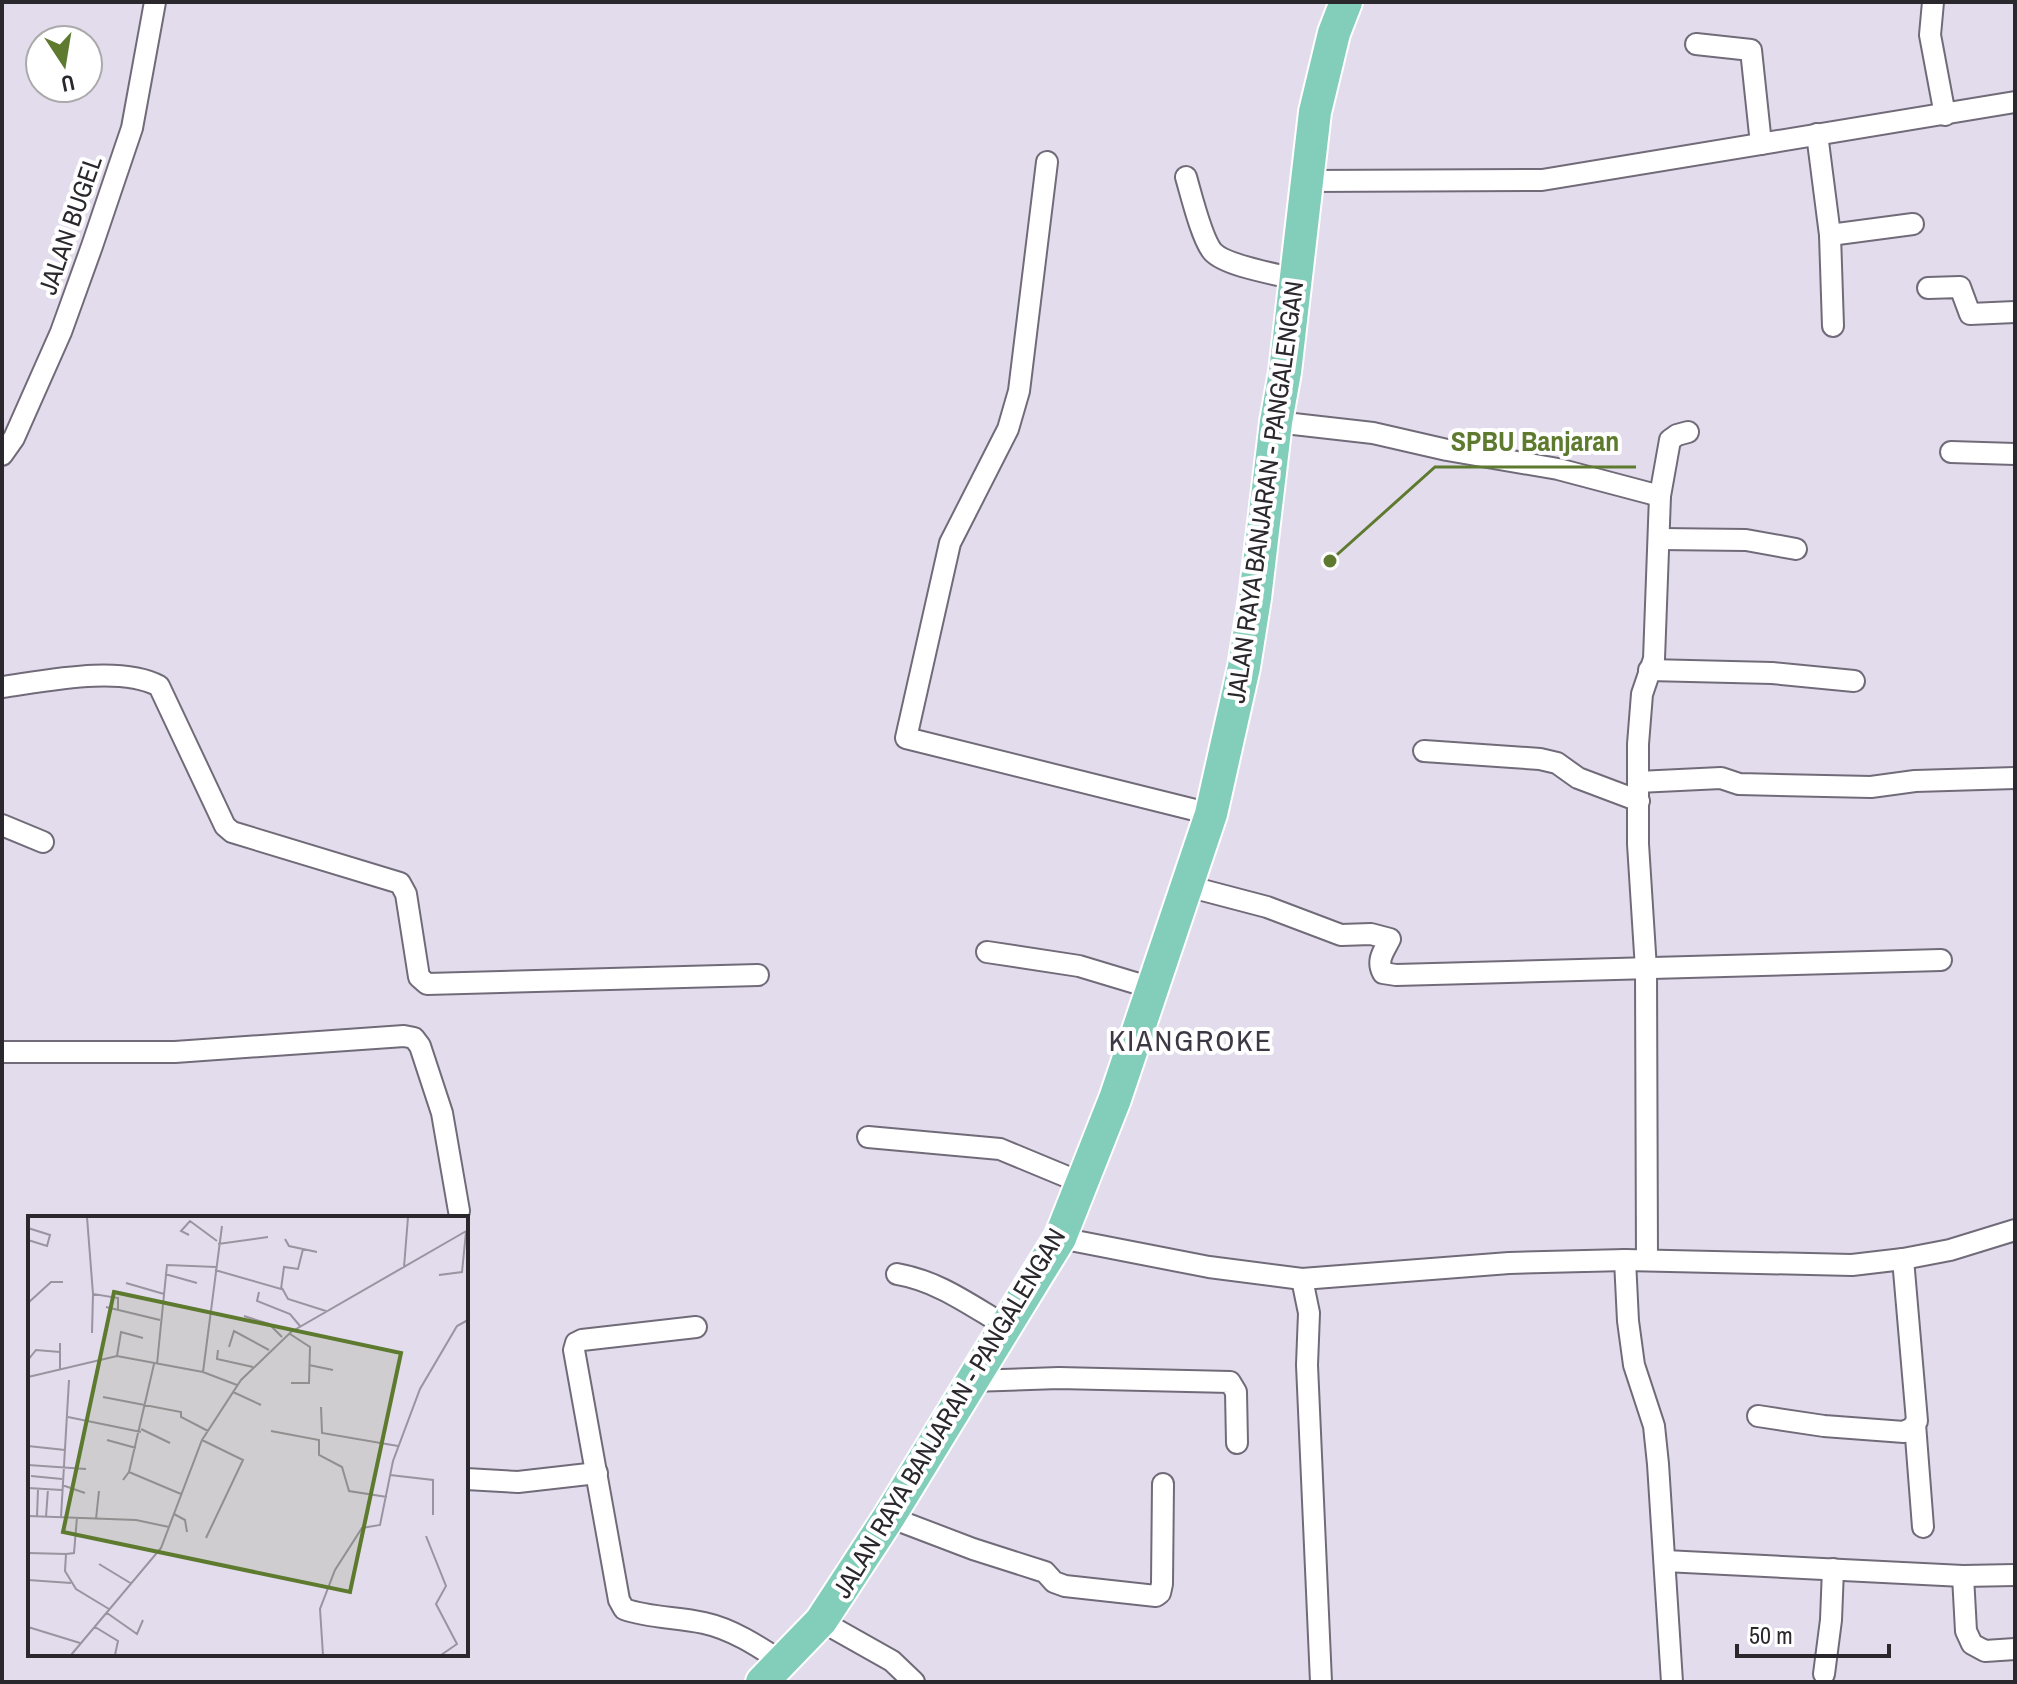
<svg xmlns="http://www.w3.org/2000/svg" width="2017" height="1684" font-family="'Archivo Narrow',sans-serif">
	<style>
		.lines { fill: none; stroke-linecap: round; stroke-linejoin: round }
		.minor-casing { stroke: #716b79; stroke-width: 24 }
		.primary-casing { stroke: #fff; stroke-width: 36 }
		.minor { stroke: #fff; stroke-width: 20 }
		.primary { stroke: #83ceba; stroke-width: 32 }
		.labels { text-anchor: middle; stroke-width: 8; stroke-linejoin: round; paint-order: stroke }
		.street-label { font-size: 26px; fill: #2a272d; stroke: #fff }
		.quarter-label { font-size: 30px; letter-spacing: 2px; fill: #3e3845; stroke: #fff }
		.inset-road { fill: none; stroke: #9994a0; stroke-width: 2 }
		.view { fill: #5d7a2f; fill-opacity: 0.15; stroke: #5d7a2f; stroke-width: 4 }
		.inset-edge { fill: none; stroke: #2a272d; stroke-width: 4 }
		.leader { fill: none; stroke: #5d7a2f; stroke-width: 3 }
		.callout-dot { fill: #5d7a2f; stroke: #fff; stroke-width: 3 }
		.callout-label { font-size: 28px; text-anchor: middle; font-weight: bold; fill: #5d7a2f; stroke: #fff; stroke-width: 8; stroke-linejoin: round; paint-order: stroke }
	</style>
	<rect width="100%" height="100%" fill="#e3dcec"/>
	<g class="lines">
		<g class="minor-casing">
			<g id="minor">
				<polyline points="1933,2 1930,35 1945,115"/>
				<polyline points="1696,44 1751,50 1761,144"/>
				<polyline points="1817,134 1830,235 1833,326"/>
				<polyline points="1047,162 1019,391 1008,429 950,543 906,738 1211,814"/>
				<path d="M 1186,177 C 1191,194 1202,240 1213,252 C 1226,266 1276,274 1296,279"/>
				<polyline points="1308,181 1542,180 2015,102"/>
				<polyline points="1830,235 1913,224"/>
				<polyline points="1928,288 1960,287 1970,314 2015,312"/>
				<polyline points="1276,422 1373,433 1447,450 1558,469 1660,496 1670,440 1677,435 1688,432"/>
				<polyline points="1951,452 2015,454"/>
				<polyline points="2,455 14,438 61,332 92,246 132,128 155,2"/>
				<polyline points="1660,539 1746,540 1796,549"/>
				<polyline points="1649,670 1772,673 1854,681"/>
				<path d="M 2,687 C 45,681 120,665 159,686 L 225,826 L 232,832 L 400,883 L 406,894 L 419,977 L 427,984 L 758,975"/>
				<polyline points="1424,751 1540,759 1557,763 1578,778 1639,801"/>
				<polyline points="1638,782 1721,778 1739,784 1871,787 1915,781 2015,778"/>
				<polyline points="2,825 43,842"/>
				<path d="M 1187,886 L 1267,907 L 1341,935 L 1371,934 L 1390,939 C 1384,951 1376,960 1383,973 L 1396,975 L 1941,960"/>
				<polyline points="987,952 1079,966 1152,988"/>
				<polyline points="2,1052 175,1052 404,1036 414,1038 420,1046 442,1113 459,1211"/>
				<polyline points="868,1137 1000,1149 1082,1183"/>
				<polyline points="1060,1238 1209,1267 1302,1279 1509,1263 1625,1260 1852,1265 1903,1259 1950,1250 2015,1230"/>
				<polyline points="1625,1260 1628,1321 1634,1365 1654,1426 1658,1464 1672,1682"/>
				<polyline points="1647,1260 1646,969 1638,844 1638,744 1642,694 1654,659 1660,496"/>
				<path d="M 897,1274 C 938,1281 970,1305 1006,1326"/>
				<polyline points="1302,1279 1309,1313 1307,1365 1321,1682"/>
				<path d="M 696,1327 L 582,1340 L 576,1343 L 574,1350 L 619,1600 L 624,1609 C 649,1618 677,1617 704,1623 C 732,1629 758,1646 782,1662"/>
				<polyline points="971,1381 1059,1378 1230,1382 1236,1392 1237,1443"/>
				<polyline points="1758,1416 1824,1426 1904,1432 1912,1428 1917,1421 1903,1259"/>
				<polyline points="1915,1424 1923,1527"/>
				<polyline points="466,1479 518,1482 597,1473"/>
				<polyline points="889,1517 973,1549 1045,1572 1054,1582 1065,1586 1156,1596 1160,1593 1162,1584 1163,1484"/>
				<polyline points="1665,1561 1963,1576 2015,1575"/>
				<polyline points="1963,1576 1966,1631 1972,1644 1985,1651 2015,1649"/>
				<polyline points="821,1621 892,1661 914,1682"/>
				<polyline points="1824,1674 1831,1620 1833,1569"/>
			</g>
		</g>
		<g class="primary-casing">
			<polyline id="primary" points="762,1682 821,1621 889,1517 1039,1272 1060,1238 1115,1099 1211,814 1244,667 1255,598 1276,422 1285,372 1315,112 1334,33 1346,2"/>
		</g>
		<use href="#minor" class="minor"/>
		<use href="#primary" class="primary"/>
	</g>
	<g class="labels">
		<g class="street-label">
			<text transform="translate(70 225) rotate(-71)" y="9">JALAN BUGEL</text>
			<text transform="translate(1265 492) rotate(-82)" y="9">JALAN RAYA BANJARAN - PANGALENGAN</text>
			<text transform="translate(949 1413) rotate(-59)" y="9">JALAN RAYA BANJARAN - PANGALENGAN</text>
		</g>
		<g class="quarter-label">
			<text x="1191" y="1051">KIANGROKE</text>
		</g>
	</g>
	<g transform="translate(28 1216)">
		<rect width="440" height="440" fill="#e3dcec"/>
		<path class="inset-road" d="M 59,1 L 65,78 L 90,82 L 90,93M 0,12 L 22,19 L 19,30 L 0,24M 161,19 L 153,15 L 162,5 L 189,25M 257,23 L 261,30 L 289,36M 190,28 L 240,21M 376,51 L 380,1M 187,54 L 253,73 L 256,51 L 270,53 L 275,33M 137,58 L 169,67M 411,59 L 434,56 L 438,16M 98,67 L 136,78M 254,72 L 260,83 L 298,95M 231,76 L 229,85 L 262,98 L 272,110M 0,87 L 23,66 L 35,66M 78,91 L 132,104M 216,100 L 241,108 L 254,121M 64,117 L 65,78M 262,118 L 282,131 L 281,167 L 263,167M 32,127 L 32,154M 201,131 L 206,115 L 241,134M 190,134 L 189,143 L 225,151M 89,140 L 93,116 L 115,122M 0,144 L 8,134 L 32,136M 129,148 L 139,49 L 188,51M 281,149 L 305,154M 175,156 L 194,10M 0,161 L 89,140 L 175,156 L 209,169M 205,176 L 233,189M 75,181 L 153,196 L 153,201 L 180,215M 293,191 L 294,217 L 370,230M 40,201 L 113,216M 113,213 L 142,227M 243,215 L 291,224 L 291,239 L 314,251 L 321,275 L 359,281M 79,224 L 108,232M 174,224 L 215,244 L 178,322M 0,230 L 37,234M 0,249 L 58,253M 101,256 L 126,148M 362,259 L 405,264 L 405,299M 3,260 L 34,263M 95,264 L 101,256 L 153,278M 34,269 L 57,277M 0,272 L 34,274M 146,298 L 157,304 L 159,316M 0,300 L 108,304 L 141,311M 9,301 L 10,273M 18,301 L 20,273M 33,301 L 41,164M 68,303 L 71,275M 398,320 L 418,370 L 408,388 L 429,428 L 413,439M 0,337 L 38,338 L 37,355 L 48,373 L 81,393M 38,338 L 46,337 L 49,301M 71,348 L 104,368M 0,364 L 43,367M 79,397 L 109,418 L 115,404M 0,411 L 52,427M 67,411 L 90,425 L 87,439M 43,439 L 133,332 L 174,224 L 213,164 L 263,116 L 440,14M 295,439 L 292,393 L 307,354 L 334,312 L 352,309 L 365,245 L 392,173 L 429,110 L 440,104"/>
		<path class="view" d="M 86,76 L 373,137 L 322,376 L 35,316 Z"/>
		<rect width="440" height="440" class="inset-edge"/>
	</g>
	<path class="leader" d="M1330 561L1435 467H1636"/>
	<circle class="callout-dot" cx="1330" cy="561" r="8"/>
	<g class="callout-label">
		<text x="1535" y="451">SPBU Banjaran</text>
	</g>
	<rect width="2017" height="1684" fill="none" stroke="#2a272d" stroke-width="8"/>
	<g transform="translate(64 64) rotate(168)"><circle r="38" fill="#ffffff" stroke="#aaa9ab" stroke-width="2"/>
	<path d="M0-6L14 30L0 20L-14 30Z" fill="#5d7a2f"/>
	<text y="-12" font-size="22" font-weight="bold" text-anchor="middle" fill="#2a272d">U</text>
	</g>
	<path d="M1737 1644v12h152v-12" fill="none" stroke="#2a272d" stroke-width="4"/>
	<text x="1749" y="1644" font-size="24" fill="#2a272d" stroke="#ffffff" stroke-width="6" paint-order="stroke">50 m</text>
</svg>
